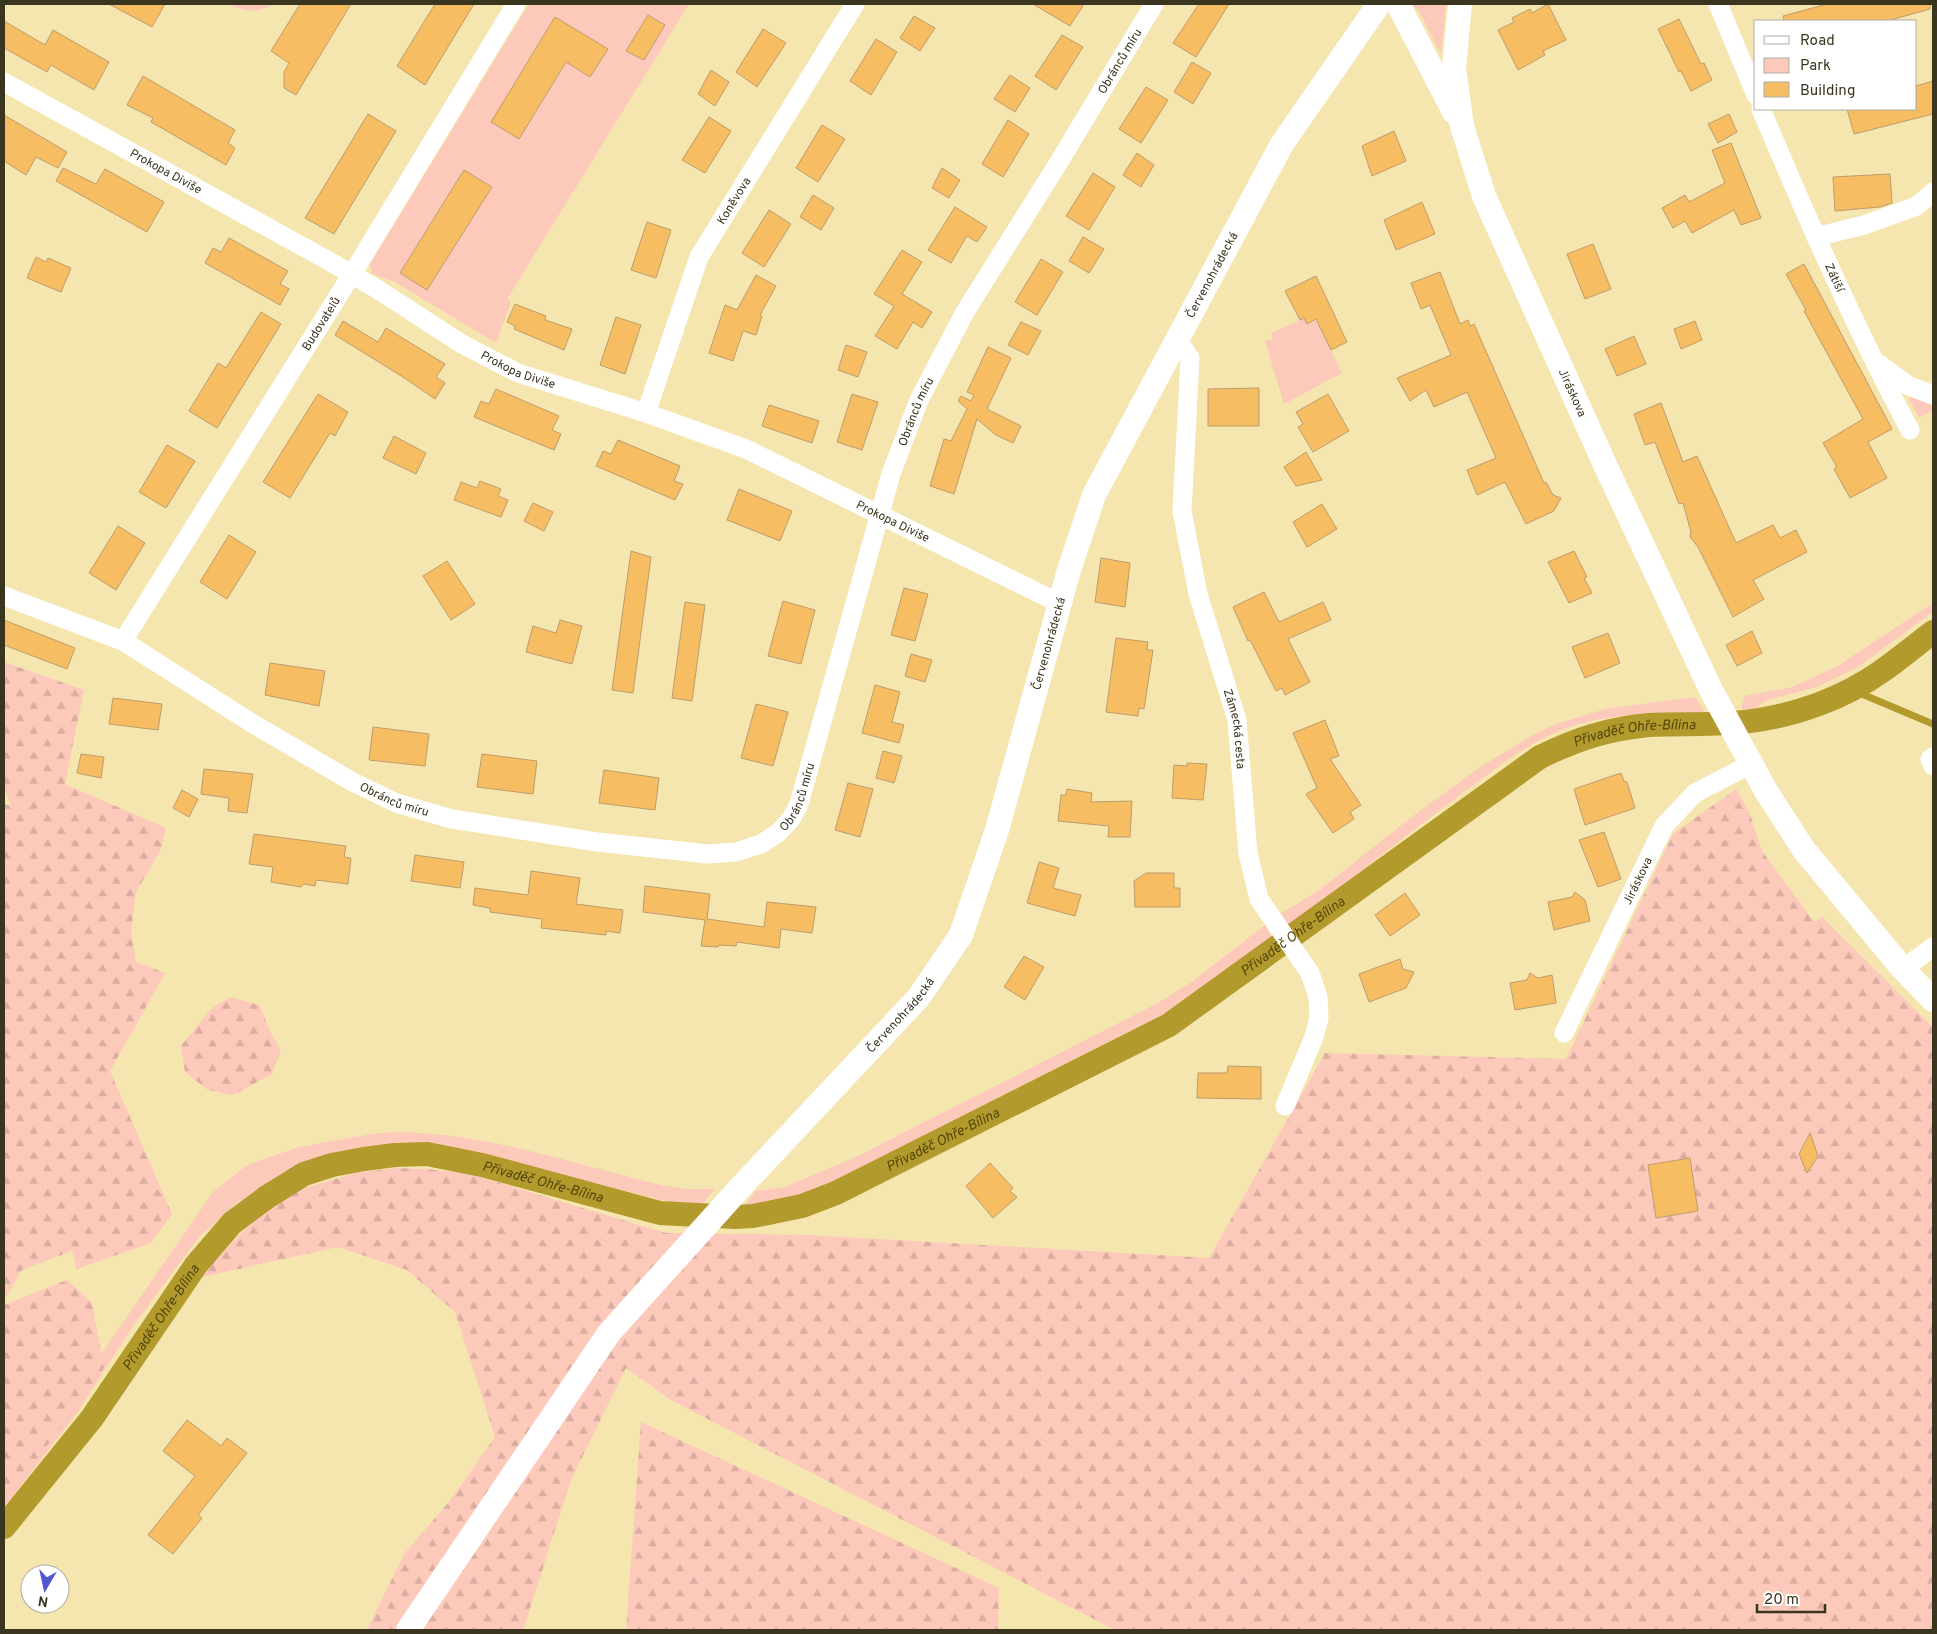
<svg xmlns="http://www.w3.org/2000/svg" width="1937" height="1634" font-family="Overpass,sans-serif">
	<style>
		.green { fill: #fdc9bb }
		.forest { fill: url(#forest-firs) }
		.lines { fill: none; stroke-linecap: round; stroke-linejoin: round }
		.stream { stroke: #b29a2d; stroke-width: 7 }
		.canal { stroke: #b29a2d; stroke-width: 24 }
		.building { fill: #f7bd63; stroke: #bd9c6d }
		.minor { stroke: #fff; stroke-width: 19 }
		.tertiary { stroke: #fff; stroke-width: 24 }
		.labels { text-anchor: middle; stroke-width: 4.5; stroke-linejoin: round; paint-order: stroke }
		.street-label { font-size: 12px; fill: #3a351e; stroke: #fff }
		.water-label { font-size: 14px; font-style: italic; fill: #52450a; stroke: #fff }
	</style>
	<defs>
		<pattern id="forest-firs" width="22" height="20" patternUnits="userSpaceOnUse" patternTransform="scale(1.25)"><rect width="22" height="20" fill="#fdc9bb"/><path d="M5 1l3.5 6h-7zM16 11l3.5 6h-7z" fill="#daada0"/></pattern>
	</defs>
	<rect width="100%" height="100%" fill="#f4e6ae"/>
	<g class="green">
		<path d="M 230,4 L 274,4 C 259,12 246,13 230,4 Z"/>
		<polygon points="529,4 689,4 507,299 511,302 496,343 393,281 372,274 370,264"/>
		<polygon points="1412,4 1446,4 1441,54 1420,13"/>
		<polygon points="1304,318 1307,324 1316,320 1342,373 1284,404 1265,341 1273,339 1271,333"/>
		<polygon points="1911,396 1933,402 1933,411 1919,417 1909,399"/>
		<polygon points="1933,603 1933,612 1858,667 1817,687 1767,700 1753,709 1741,709 1745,696 1792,687 1836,667"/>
		<path d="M 1695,697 L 1706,714 C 1662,712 1609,713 1567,728 C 1528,742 1497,768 1464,792 C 1405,836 1348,882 1289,926 L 1280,914 L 1321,889 L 1409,819 L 1477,769 L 1531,736 L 1556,724 L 1605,709 Z"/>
		<polygon points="1265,925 1272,938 1165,1013 828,1184 802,1194 743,1208 756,1191 785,1187 856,1157 1158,1003 1193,981"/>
		<path d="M 405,1132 C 492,1135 577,1165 661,1185 L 686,1189 L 715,1189 L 698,1209 L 449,1147 L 395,1146 L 343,1151 L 308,1160 L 290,1170 L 234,1205 L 199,1237 L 133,1326 L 77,1413 L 4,1507 L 4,1485 L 63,1409 L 213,1192 L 247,1165 L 299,1147 L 378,1133 Z"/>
	</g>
	<g class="forest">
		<polygon points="4,662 84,690 65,784 166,828 161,849 136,892 131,933 136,962 165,973 110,1071 172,1214 151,1243 77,1269 72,1251 22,1270 4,1301 4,804 12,806 4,789"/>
		<polygon points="1736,789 1749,811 1762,851 1814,922 1822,917 1933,1027 1933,1630 1115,1630 671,1400 626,1368 571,1480 523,1630 367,1630 404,1554 449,1502 495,1437 455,1312 407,1270 338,1247 198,1278 256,1218 301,1189 356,1173 395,1168 427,1169 470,1174 666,1233 810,1235 1209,1258 1325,1053 1566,1059 1673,834"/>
		<polygon points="231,997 259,1005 270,1031 281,1050 272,1074 233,1095 208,1090 185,1072 181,1046 212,1008"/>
		<polygon points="67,1280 92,1303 104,1368 55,1436 4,1498 4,1305"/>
		<polygon points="641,1422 999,1588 998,1630 626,1630"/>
	</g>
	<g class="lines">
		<polyline class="stream" points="1850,689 1933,724"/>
		<path class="canal" id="s1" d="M 4,1527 L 92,1418 L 196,1265 L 232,1223 L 267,1197 L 304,1174 L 332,1165 L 364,1159 L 395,1155 L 427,1154 L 482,1165 L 660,1213 L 735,1217 L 753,1216 L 802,1206 L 836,1193 L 1169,1025 L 1540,757 C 1577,739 1607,729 1649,725 C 1683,723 1718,726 1751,721 C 1797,715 1844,698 1882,671 C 1899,659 1916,645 1933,632"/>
	</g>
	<g class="building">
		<polygon points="109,4 165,4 152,27"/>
		<polygon points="300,4 351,4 296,95 284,88 284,72 289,63 271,51"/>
		<polygon points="435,4 474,4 425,85 397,66"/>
		<polygon points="1033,4 1084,4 1070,26"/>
		<polygon points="1199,4 1229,4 1196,57 1173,43"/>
		<polygon points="1548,4 1566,40 1543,51 1545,55 1518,70 1498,30 1514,22 1512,18 1530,9 1532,13"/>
		<polygon points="1827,4 1930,4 1930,9 1887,21 1784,21 1783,16"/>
		<polygon points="648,15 665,25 644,60 626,51"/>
		<polygon points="914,16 935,28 920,51 900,38"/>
		<polygon points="555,17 608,49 590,77 566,62 519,139 491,122"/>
		<polygon points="1679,19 1701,64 1704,63 1712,80 1691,91 1681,71 1679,72 1658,29"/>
		<polygon points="4,21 45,45 53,30 109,62 94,90 51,65 47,72 4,48"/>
		<polygon points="763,29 786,43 757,87 736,72"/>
		<polygon points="1062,35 1083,47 1056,90 1035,76"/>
		<polygon points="876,39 897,52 871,95 850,81"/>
		<polygon points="1192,62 1211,73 1193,104 1174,92"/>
		<polygon points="711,70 729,82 715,106 698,94"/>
		<polygon points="1010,75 1030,88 1015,112 994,99"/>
		<polygon points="143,76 235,130 228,143 235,148 226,165 151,122 153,118 127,105"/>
		<polygon points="1933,81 1933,114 1854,134 1847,109 1916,109 1916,86"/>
		<polygon points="1146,87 1168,100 1141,143 1119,129"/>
		<polygon points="368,114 396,131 334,234 305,218"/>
		<polygon points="1729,114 1737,132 1718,143 1708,124"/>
		<polygon points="4,115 67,152 58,168 36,157 26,175 4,161"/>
		<polygon points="709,117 731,131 705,173 682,160"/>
		<polygon points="1008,120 1029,134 1003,177 982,164"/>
		<polygon points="822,125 845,139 818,182 796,168"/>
		<polygon points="1394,131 1406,161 1372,176 1362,146"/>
		<polygon points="1731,143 1761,218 1741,225 1734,210 1692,233 1685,221 1673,228 1662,208 1685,195 1689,202 1725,183 1712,150"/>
		<polygon points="1137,153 1154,165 1141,187 1123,175"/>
		<polygon points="63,168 96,184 105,169 164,202 147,232 56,181"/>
		<polygon points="942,168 960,180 949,198 932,188"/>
		<polygon points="464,170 492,187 427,290 400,273"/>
		<polygon points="1093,173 1115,187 1089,230 1066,216"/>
		<polygon points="1890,174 1892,203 1880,207 1835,211 1833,177"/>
		<polygon points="813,195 834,208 821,230 800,217"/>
		<polygon points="1422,202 1435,234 1396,250 1384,220"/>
		<polygon points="955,207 987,227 977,242 967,236 951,263 928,250"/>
		<polygon points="769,210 791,224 764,267 742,253"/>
		<polygon points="647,222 671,230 656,278 631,270"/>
		<polygon points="1083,237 1104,249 1089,273 1069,261"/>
		<polygon points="229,238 288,271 280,284 289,289 280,305 205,263 213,248 221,252"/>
		<polygon points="1593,244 1611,289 1585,299 1567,254"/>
		<polygon points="902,250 922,262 902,294 932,312 922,328 913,322 897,349 875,336 894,306 874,294"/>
		<polygon points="36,257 46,262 48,258 71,268 61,292 27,278"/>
		<polygon points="1041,259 1063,272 1037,315 1015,302"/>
		<polygon points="1804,264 1892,429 1868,442 1887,478 1850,498 1834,469 1837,467 1823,443 1863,419 1804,311 1806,310 1786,274"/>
		<polygon points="1440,272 1460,324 1468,320 1470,326 1474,324 1544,483 1546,482 1553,495 1561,498 1554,511 1526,524 1505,482 1477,495 1467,470 1496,458 1467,392 1434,407 1426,390 1410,401 1397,378 1451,355 1430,305 1421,309 1411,283"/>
		<polygon points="756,275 776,286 760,315 762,316 756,335 743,331 733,361 709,353 725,305 737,310"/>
		<polygon points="1316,276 1347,342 1331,350 1316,319 1307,324 1304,318 1300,320 1285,291"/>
		<polygon points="515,304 546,316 545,320 572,329 564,350 514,329 515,326 507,322"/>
		<polygon points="261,312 281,324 217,428 189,411 218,363 226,368"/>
		<polygon points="616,317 641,325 625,374 600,365"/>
		<polygon points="343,321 378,342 386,328 445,364 436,377 445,383 435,399 403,377 335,335"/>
		<polygon points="1695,321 1702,340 1681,349 1674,329"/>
		<polygon points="1021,322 1041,331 1028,355 1008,345"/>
		<polygon points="1634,336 1646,364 1617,376 1605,349"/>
		<polygon points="846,345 867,352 858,377 838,370"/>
		<polygon points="988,347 1011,358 987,409 1021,426 1013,443 996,435 977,419 954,494 930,486 944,439 951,441 967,409 958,401 961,396 971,401 974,395 967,392"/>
		<polygon points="1259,388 1259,426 1208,426 1208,389"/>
		<polygon points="496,389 559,416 552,430 561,434 554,450 474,417 481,401 489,404"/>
		<polygon points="318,394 348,412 335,436 330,433 290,498 263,482"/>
		<polygon points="852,394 878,402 862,450 837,442"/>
		<polygon points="1328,394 1349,431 1313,452 1298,427 1303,424 1296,412"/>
		<polygon points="1661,403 1683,462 1697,456 1736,543 1773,525 1780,538 1796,530 1807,552 1753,580 1764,599 1733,617 1698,547 1690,537 1691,532 1683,503 1679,504 1655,442 1645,445 1634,414"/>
		<polygon points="769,405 819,421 812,443 762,426"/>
		<polygon points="394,436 426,453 416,474 383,458"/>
		<polygon points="618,440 680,466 674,481 683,484 675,500 596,466 603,451 611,454"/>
		<polygon points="167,445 195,461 166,508 139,492"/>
		<polygon points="1306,452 1322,480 1296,486 1284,467"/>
		<polygon points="480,481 501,489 498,496 508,500 501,517 454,500 461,482 477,488"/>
		<polygon points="739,489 792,511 780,541 727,520"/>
		<polygon points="533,503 553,512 544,531 524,521"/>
		<polygon points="1322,504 1337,529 1307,547 1293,522"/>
		<polygon points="118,526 145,543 116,590 89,573"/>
		<polygon points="229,535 256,552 227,599 200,582"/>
		<polygon points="631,551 651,557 633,693 612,690"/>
		<polygon points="1574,551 1587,577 1584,578 1592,593 1569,603 1548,562"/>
		<polygon points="1101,558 1130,563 1125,607 1095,602"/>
		<polygon points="447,561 475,604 451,620 423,576"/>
		<polygon points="904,588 928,594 915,641 891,635"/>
		<polygon points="1264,592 1279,622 1323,602 1331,620 1288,639 1310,682 1285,695 1282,688 1276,691 1250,640 1248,641 1233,607"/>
		<polygon points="783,601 815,610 801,664 768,656"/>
		<polygon points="685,602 705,605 692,701 672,698"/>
		<polygon points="4,620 75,648 67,669 4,645"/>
		<polygon points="560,620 582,626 572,664 526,652 533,626 556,633"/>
		<polygon points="1752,631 1762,653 1737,666 1726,645"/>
		<polygon points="1608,633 1620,663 1585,678 1572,647"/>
		<polygon points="1116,638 1148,642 1147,650 1153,650 1144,709 1139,708 1138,716 1106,712"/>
		<polygon points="911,654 932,660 925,682 905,676"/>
		<polygon points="270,663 325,671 319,706 265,695"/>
		<polygon points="875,685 900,692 892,722 904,725 899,743 862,733"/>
		<polygon points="113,698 162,704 158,730 109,724"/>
		<polygon points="756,704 788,712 773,766 741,758"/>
		<polygon points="1325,720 1339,756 1330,759 1361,805 1350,812 1354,819 1333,833 1306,794 1317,788 1293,733"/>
		<polygon points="373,727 429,734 425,766 369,760"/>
		<polygon points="883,751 902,756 894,783 876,778"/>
		<polygon points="81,754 104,757 101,778 77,773"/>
		<polygon points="482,754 537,761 533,794 477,787"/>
		<polygon points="1187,763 1207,764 1203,800 1172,798 1174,765 1187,766"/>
		<polygon points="204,769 253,774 247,813 228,811 229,798 201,794"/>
		<polygon points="604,770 659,778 655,810 599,803"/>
		<polygon points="1621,773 1624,781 1627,782 1635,808 1585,825 1574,789"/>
		<polygon points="848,783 873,789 860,837 835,830"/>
		<polygon points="1067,789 1092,793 1091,802 1132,801 1130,837 1108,837 1109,826 1058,821 1061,795 1066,795"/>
		<polygon points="182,790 198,799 189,817 173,808"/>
		<polygon points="1604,832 1621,879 1598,887 1579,840"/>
		<polygon points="254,834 346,846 344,857 351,858 348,884 316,880 315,886 304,884 301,887 271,882 273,867 249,864"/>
		<polygon points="415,855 464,862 460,888 411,881"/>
		<polygon points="1039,862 1059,868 1053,888 1081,895 1075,916 1027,903"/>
		<polygon points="531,871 580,878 576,904 623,910 620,933 606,931 606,935 541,928 542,919 490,912 490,908 473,905 475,888 528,895"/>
		<polygon points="1146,873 1174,873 1174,888 1180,888 1180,907 1135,907 1134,881"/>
		<polygon points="645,886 710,894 707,919 764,927 767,902 816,907 812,933 781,929 779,948 737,942 736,946 719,945 718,947 701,946 705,920 643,912"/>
		<polygon points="1575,892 1585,900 1590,921 1554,930 1548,902 1572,897"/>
		<polygon points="1405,893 1420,915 1390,936 1375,915"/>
		<polygon points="1024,956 1044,967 1025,1000 1004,987"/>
		<polygon points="1400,959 1403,969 1414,972 1406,988 1369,1002 1359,974"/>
		<polygon points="1530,973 1538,978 1552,975 1556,1003 1515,1010 1510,983 1527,980"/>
		<polygon points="1228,1066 1261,1067 1261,1099 1197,1098 1198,1073 1227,1073"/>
		<polygon points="1810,1133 1818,1156 1807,1173 1799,1154"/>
		<polygon points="1690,1158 1698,1211 1656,1218 1648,1165"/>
		<polygon points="990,1163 1013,1188 1010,1191 1017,1197 993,1218 966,1186"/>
		<polygon points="187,1420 221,1446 227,1438 247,1453 198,1515 202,1518 173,1554 148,1535 195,1476 163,1451"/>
	</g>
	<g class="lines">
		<g class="minor">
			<polyline points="1718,4 1756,95"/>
			<path id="s2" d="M 4,82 L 327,260 L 377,289 L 462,344 L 518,373 L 646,413 L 746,449 L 1059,603"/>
			<path id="s3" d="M 1761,109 C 1807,218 1854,326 1910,430"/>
			<polyline points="1816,237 1864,225 1917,206 1933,192"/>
			<path id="s4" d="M 1177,339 L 1190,358 L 1182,511 L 1198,594 L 1237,720 L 1248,853 L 1259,899 L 1310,973 L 1318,997 L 1319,1018 L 1314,1037 L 1285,1106"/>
			<polyline points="1876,362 1909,386 1933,395"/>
			<path id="s5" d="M 646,413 L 699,257 L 855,4"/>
			<path id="s6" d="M 4,596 L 123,641 L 255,725 L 351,781 L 396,803 L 452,819 L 597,842 L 708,854 L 736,852 L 761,844 L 778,833 L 791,819 L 799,804 L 891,474 L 919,400 L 965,312 L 1059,162 L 1154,4"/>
			<path id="s7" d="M 123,641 L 360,261 L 516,4"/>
			<polyline points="1933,757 1930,759 1933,766"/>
			<polyline points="1903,969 1933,947"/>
			<path id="s8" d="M 1564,1033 L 1664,826 L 1695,793 L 1751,764"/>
		</g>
		<g class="tertiary">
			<polyline points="1398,4 1454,112"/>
			<path id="s9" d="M 1460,4 L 1454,68 L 1462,126 L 1484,196 L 1606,467 L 1711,690 L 1766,791 L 1804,850 L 1903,969 L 1933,1000"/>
			<path id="s10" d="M 408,1630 L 609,1333 L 738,1190 L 919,997 L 961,935 L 997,830 L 1069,570 L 1094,495 L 1282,144 L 1379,4"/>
		</g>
	</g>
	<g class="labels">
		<g class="street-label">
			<text dy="4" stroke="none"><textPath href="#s6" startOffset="1688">Obránců míru</textPath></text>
			<text dy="4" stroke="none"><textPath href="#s2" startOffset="185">Prokopa Diviše</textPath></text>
			<text dy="4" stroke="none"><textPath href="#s5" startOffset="231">Koněvova</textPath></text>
			<text dy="4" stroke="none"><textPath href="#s10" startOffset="1600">Červenohrádecká</textPath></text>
			<text dy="4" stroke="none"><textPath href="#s3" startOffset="184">Zátiší</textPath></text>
			<text dy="4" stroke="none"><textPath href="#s7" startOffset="374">Budovatelů</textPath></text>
			<text dy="4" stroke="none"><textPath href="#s2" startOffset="590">Prokopa Diviše</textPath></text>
			<text dy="4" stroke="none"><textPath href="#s9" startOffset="412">Jiráskova</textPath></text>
			<text dy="4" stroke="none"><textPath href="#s6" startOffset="1282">Obránců míru</textPath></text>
			<text dy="4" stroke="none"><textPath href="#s2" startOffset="995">Prokopa Diviše</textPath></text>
			<text dy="4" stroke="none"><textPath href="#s10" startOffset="1195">Červenohrádecká</textPath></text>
			<text dy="4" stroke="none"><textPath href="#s4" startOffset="401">Zámecká cesta</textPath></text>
			<text dy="4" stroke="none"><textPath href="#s6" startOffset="878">Obránců míru</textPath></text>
			<text dy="4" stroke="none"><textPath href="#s6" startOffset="442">Obránců míru</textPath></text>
			<text dy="4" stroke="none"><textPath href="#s8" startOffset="169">Jiráskova</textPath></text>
			<text dy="4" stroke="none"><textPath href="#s10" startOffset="790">Červenohrádecká</textPath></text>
		</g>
		<g class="water-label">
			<text dy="5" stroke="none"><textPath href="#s1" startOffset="1942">Přivaděč Ohře-Bílina</textPath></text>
			<text dy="5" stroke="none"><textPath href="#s1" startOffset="1538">Přivaděč Ohře-Bílina</textPath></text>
			<text dy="5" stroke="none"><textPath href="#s1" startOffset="1132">Přivaděč Ohře-Bílina</textPath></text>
			<text dy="5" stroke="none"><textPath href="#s1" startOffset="712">Přivaděč Ohře-Bílina</textPath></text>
			<text dy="5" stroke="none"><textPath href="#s1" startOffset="262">Přivaděč Ohře-Bílina</textPath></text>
		</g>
	</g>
	<rect width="1937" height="1634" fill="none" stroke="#3a351e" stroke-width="10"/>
	<rect x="1754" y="20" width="162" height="90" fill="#ffffff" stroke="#b0aea5"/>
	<rect x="1764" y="36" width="25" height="8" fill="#ffffff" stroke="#b0aea5"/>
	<text x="1800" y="45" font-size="15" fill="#3a351e">Road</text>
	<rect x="1764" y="58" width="25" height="15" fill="#fdc9bb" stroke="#b0aea5"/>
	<text x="1800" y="70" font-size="15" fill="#3a351e">Park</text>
	<rect x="1764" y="82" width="25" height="15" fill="#f7bd63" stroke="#b0aea5"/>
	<text x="1800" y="95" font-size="15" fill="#3a351e">Building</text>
	<g transform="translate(45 1589) rotate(189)"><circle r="24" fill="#ffffff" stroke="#b0aea5"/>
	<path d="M0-4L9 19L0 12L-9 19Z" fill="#5157cd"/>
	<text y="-8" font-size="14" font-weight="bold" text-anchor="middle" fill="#3a351e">N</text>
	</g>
	<path d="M1757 1604v8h68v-8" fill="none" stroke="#3a351e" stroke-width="2.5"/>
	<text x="1764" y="1604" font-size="15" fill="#3a351e" stroke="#ffffff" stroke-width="4" paint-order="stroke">20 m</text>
</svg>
